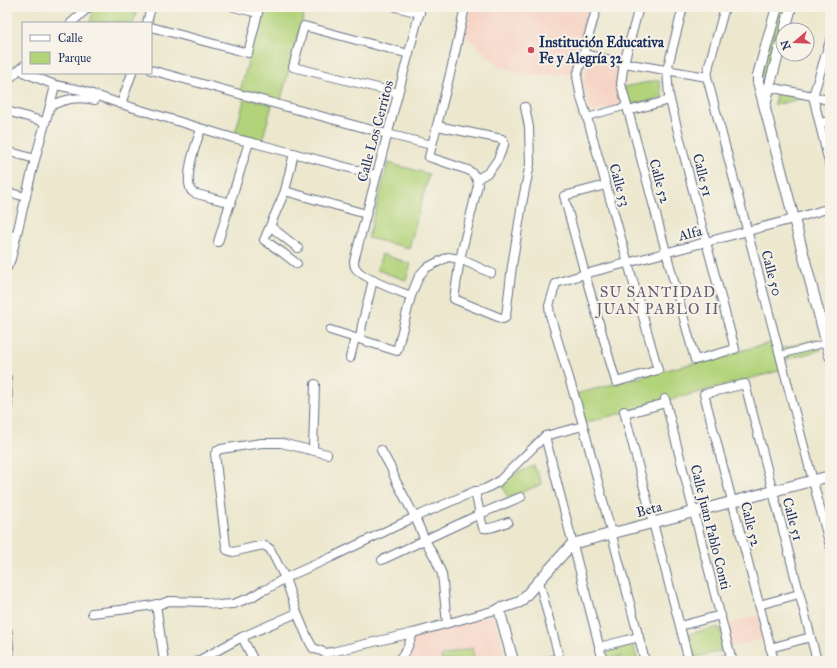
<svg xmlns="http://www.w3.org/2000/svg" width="837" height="668" font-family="'IM FELL Great Primer',serif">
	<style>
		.built { fill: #f6d2c3 }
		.green { fill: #b2d37a; stroke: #66816c }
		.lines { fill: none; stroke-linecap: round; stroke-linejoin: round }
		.pedestrian-casing { stroke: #646f85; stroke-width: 8 }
		.minor-casing { stroke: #646f85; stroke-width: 10 }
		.tertiary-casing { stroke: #646f85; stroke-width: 12 }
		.pedestrian { stroke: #fff; stroke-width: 6 }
		.minor { stroke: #fff; stroke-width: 8 }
		.tertiary { stroke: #fff; stroke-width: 10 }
		.poi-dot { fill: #d1495b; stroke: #f7f3e8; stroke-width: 1.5 }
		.labels { text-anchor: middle; stroke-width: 4; stroke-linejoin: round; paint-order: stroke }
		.poi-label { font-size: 14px; font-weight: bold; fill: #1b2f5e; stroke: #f7f3e8; text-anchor: start }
		.street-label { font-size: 14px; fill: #1b2f5e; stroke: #f7f3e8 }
		.neighbourhood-label { font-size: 15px; letter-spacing: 1px; fill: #635d75; stroke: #f7f3e8 }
	</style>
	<rect width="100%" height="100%" fill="#f7f3e8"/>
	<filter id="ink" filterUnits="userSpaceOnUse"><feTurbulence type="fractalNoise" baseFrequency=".025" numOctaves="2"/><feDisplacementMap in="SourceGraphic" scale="8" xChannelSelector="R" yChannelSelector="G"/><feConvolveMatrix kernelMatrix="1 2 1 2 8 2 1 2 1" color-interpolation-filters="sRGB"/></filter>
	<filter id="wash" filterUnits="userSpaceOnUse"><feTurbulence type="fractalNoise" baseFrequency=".012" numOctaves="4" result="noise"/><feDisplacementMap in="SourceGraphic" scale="16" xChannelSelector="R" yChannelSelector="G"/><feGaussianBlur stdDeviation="0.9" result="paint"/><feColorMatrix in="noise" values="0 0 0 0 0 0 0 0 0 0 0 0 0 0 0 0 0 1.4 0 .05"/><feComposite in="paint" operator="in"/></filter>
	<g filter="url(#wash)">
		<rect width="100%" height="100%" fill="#ece7cd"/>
		<g class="built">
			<polygon points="471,7 591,7 575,74 528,75 500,67 464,34"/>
			<polygon points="590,59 622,68 625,104 590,113 583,83"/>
			<polygon points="494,614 506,661 405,661 405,659 413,637"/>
			<polygon points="759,615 765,638 731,647 725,624"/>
		</g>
		<g class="green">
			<polygon points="94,7 138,7 133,23 90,23"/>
			<polygon points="263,7 306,7 280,103 240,91"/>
			<polygon points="779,7 785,7 767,78 761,76"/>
			<polygon points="659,80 663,98 628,105 624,87"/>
			<polygon points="777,92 804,98 775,105 775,97"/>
			<polygon points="245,97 272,105 262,141 235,134"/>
			<polygon points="388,163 429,174 409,248 368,238"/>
			<polygon points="382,254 411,264 406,280 377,270"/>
			<polygon points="818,339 821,350 780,361 782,370 584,423 576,394 774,342 776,350"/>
			<polygon points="534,466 542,484 508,498 500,480"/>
			<polygon points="719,627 725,650 693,658 688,634"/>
			<polygon points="633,645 638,661 605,661 622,656 608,659 606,652"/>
			<polygon points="472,648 475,661 442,661 441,656"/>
		</g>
	</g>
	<g filter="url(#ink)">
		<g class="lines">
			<g class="pedestrian-casing">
				<g id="pedestrian">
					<polyline points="587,117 627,106"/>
					<polyline points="780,355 826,343"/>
				</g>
			</g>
			<g class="minor-casing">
				<g id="minor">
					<polyline points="396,7 420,13"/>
					<path d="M 465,7 L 453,62 L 429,157 L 468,170 C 475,174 477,178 478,185 L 460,259 L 454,299 L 503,319 L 505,318 L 506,316 L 512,266 L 522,204 L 530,164 L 529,127 L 525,107"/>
					<polyline points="597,7 577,76 581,98 587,117 658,370 616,382 585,274 564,196 606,185"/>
					<polyline points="639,7 624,63 621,84 695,360 735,349 706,242 669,96 667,70 683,7"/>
					<polyline points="725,7 709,65 707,77 830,546"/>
					<polyline points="71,23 89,7"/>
					<polyline points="147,23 151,7"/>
					<polyline points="151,27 248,53 258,13 234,7"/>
					<polyline points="830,41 813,96 830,167"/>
					<polyline points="583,54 624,63 707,77"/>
					<polyline points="151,70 387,134 432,145"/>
					<polyline points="25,73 55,85 81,90 121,104 233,138 262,145 376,175"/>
					<polyline points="7,81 23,66"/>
					<polyline points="769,87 813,96 830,101"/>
					<polyline points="398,93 293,67 304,26 409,54"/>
					<polyline points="121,104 132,73"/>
					<path d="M 50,106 C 66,99 77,96 95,100"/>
					<polyline points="7,111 45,122"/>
					<polyline points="628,111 670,100"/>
					<polyline points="820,123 830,121"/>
					<polyline points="437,126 502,139 504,142 504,145 498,159 489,172 477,179"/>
					<path d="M 201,129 C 196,144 185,173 190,188 C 191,192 193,193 197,194 L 231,203"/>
					<polyline points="7,151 35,159"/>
					<polyline points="294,153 285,191 264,240 283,253 297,264"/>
					<polyline points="285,191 366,214"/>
					<polyline points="7,192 26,197"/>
					<polyline points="271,227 298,248"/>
					<polyline points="7,234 16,237"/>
					<polyline points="218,242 249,142"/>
					<path d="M 7,268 L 11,259 C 19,225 27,190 36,156 C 42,132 50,109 55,85"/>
					<path d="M 411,296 C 400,292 359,277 355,267 C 354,265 354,263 354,261 L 421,7"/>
					<polyline points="330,330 397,351 411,296 419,276 426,268 448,257 460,259 491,273"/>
					<polyline points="360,339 362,325 373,280"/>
					<polyline points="350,358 355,338"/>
					<polyline points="7,378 8,406 7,408"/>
					<polyline points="665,399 732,661"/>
					<polyline points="624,411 689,661"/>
					<polyline points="625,414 666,403"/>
					<polyline points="545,436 603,661"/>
					<polyline points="313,450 315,384"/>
					<polyline points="381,450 391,468 396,481 415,517 425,540 435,558 442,574 447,623"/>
					<polyline points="327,454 281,443 262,443 221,449 217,451 215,454 226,546 227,550 233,552 263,545 267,547 270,549 285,578 297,613 308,639 313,648 326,653 332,652 378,641 413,633 499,609"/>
					<path d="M 475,491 L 483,528 C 490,530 501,524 508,522"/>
					<polyline points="382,560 480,514 521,497"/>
					<polyline points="539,581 560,661"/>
					<polyline points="156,604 164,661"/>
					<polyline points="759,605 799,594"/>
					<polyline points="92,613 120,610 161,604 169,601 206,602 218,605 233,604 244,600 252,597 261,591 267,589 285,578 332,557 415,517 473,492 485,489 498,482 545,436 583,426"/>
					<polyline points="680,626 721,615"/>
					<polyline points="7,630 8,634 10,661"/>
					<polyline points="242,637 254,661"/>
					<polyline points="599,647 639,637"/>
					<polyline points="770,648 811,637"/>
					<polyline points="198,661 242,637 297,613"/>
					<polyline points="398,661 407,649 413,633"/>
					<polyline points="548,661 559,658"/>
					<polyline points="645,661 582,421 550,315 549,306 556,283 585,274 793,219 830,208"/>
					<polyline points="719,661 732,658"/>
					<polyline points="774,661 704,394 745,384 817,661"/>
				</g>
			</g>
			<g class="tertiary-casing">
				<g id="tertiary">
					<polyline points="777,7 758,75 758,82 830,356"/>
					<polyline points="785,30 791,7"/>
					<polyline points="765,107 769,87 783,37"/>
					<polyline points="513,661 499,609 520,602 572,544 830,476"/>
				</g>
			</g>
			<use href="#pedestrian" class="pedestrian"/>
			<use href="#minor" class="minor"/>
			<use href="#tertiary" class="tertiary"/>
		</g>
	</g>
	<circle class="poi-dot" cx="531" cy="50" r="4"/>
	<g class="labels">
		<g class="poi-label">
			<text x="539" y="47">Institución Educativa<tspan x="539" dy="16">Fe y Alegría 32</tspan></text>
		</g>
		<g class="street-label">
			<text transform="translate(375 131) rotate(-75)" y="5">Calle Los Cerritos</text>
			<text transform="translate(703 175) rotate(76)" y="5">Calle 51</text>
			<text transform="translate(660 181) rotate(75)" y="5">Calle 52</text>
			<text transform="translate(620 185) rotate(74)" y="5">Calle 53</text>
			<text transform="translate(690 233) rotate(-14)" y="5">Alfa</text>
			<text transform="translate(772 273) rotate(75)" y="5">Calle 50</text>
			<text transform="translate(649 509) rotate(-15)" y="5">Beta</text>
			<text transform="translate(793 519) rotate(75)" y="5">Calle 51</text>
			<text transform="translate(751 524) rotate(76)" y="5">Calle 52</text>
			<text transform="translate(711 527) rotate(76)" y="5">Calle Juan Pablo Conti</text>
		</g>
		<g class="neighbourhood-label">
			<text x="658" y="297">SU SANTIDAD<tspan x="658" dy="17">JUAN PABLO II</tspan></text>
		</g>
	</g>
	<rect width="837" height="668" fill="none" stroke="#f7f3e8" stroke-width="24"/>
	<rect x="22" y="22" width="130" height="52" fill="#f7f3e8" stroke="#9fa5b1"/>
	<rect x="30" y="35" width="20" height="6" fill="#ffffff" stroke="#9fa5b1"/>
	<text x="58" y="42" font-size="12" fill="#1b2f5e">Calle</text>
	<rect x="30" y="52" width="20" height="12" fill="#b2d37a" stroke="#9fa5b1"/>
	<text x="58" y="62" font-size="12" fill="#1b2f5e">Parque</text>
	<g transform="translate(795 42) rotate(251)"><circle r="19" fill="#f7f3e8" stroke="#9fa5b1"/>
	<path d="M0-3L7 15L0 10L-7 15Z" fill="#d1495b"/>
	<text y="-6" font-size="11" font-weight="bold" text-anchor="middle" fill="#1b2f5e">N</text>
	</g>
</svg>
